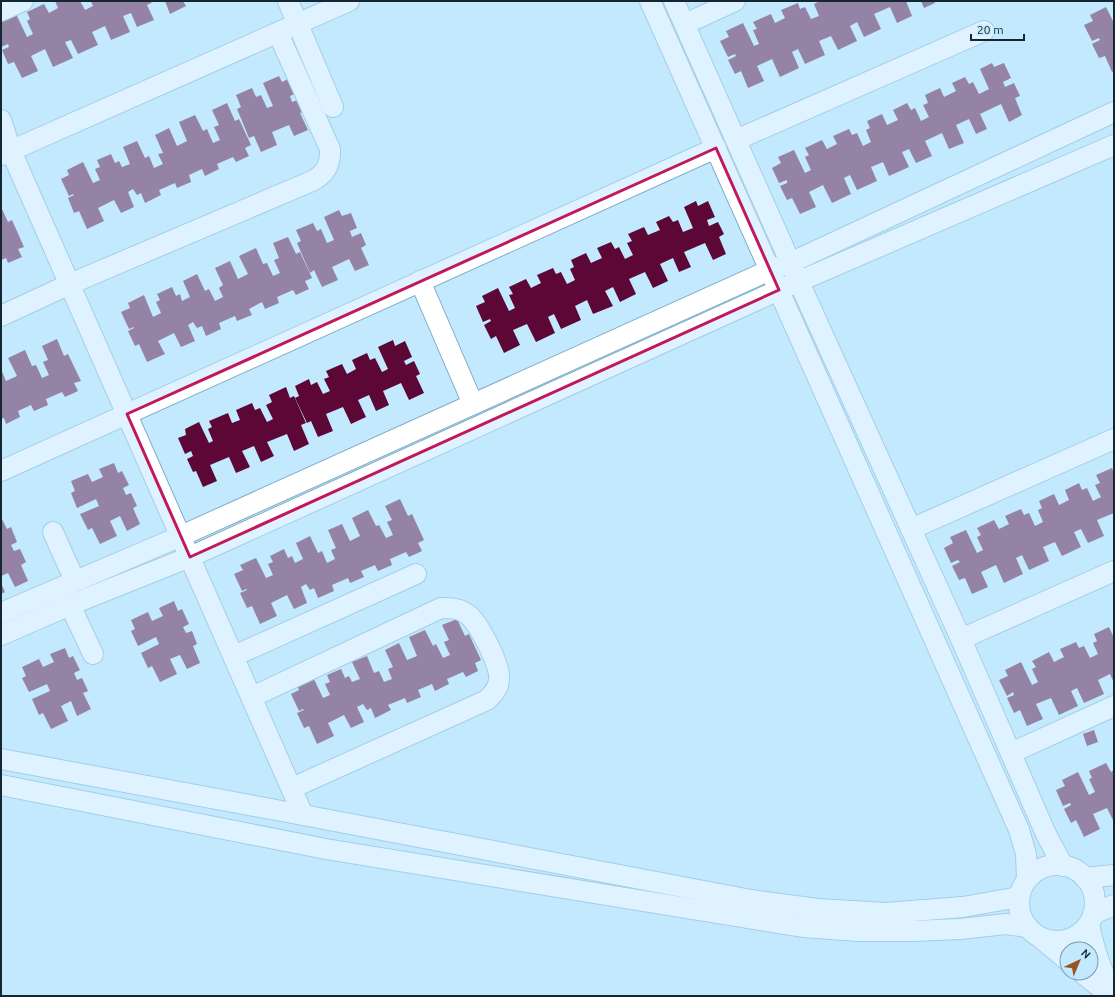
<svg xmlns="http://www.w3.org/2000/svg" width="1115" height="997" font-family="Ubuntu,sans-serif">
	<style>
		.building { fill: #5c0736 }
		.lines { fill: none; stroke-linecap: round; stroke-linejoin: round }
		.minor-casing { stroke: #7facc7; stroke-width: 22 }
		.minor { stroke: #fff; stroke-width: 20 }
		.marked { fill: none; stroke: #c2185b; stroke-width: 3; stroke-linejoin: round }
	</style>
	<rect width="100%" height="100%" fill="#c3e9ff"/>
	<g class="building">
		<polygon points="55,1 80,1 85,10 93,6 91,1 155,1 147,5 154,20 137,27 131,13 123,16 130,32 111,40 105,26 92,32 98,45 78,54 71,40 65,42 73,58 53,67 45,49 31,56 38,71 22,78 14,62 8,64 2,50 9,47 8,44 1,47 1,28 2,27 1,21 16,14 27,37 33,34 27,21 30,19 27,12 44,4 49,13 58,8"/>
		<polygon points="165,1 183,1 186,6 170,14"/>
		<polygon points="818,1 906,1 912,16 897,23 890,7 874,14 881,29 864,37 857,22 850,26 857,41 838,50 831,36 819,41 825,55 805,64 798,49 792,52 799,68 780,77 772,59 757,66 764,81 748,88 741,71 735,74 728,60 736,56 735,54 728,57 720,41 729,37 726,31 743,23 754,46 759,44 753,30 757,29 753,22 771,14 775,23 785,18 781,10 798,3 800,9 805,7 811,19 819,16 814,4 818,2"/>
		<polygon points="921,1 934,1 935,3 924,8"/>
		<polygon points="1106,7 1114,23 1114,71 1112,72 1105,56 1099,58 1092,44 1100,40 1099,38 1092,41 1084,25 1093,21 1090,15"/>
		<polygon points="992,63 994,67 1004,63 1011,78 1003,82 1005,87 1014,83 1020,96 1015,98 1022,115 1009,122 1001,104 980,114 987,129 976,134 969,119 956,125 964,143 949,149 942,133 925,141 932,156 916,163 909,149 902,152 909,167 889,176 883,162 871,167 877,181 857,190 850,175 844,178 851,194 832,203 823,185 809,192 816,207 800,214 792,198 787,200 780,186 787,183 787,180 779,183 772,168 781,163 778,157 794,150 805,173 811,170 805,157 809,155 805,148 822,140 827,149 837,144 833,136 849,129 852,135 857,133 863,146 871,142 866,130 870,128 867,121 882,114 887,125 898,120 893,110 907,103 911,110 915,108 921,121 929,117 923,105 928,103 925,95 940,88 944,97 956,91 952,83 965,77 969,84 973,82 979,94 989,89 980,69"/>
		<polygon points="279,76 282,82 290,78 297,93 290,96 292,102 300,99 306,111 300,113 308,130 294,136 289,125 272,132 277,145 261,152 254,136 249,138 237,109 241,107 236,95 252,88 256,97 261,95 267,108 273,106 263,83"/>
		<polygon points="227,103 235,121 239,119 251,145 245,148 249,156 236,162 233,157 217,164 219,169 205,176 202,169 189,175 191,182 177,188 175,183 159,190 161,195 145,203 141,193 137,195 133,189 128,192 134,207 121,213 114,200 98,208 104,221 87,229 79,211 74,213 68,198 74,195 73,194 69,196 61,179 69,175 67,170 83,162 93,183 100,180 95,169 100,167 97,160 111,154 115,163 119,161 122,167 130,164 123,147 137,141 145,158 149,156 154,168 163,164 158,154 163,153 155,135 169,128 177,146 187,141 179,122 195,115 203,131 207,129 213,143 220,140 214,127 219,125 212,110"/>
		<polygon points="696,201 698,206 708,201 715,217 707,220 709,226 718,222 724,234 719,237 726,254 713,260 705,243 684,252 691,267 679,272 673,258 660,264 668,281 653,288 645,272 629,279 636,294 620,302 613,287 605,291 613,306 593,314 587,300 575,306 581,320 561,329 554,314 548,317 555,333 536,342 527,324 513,330 520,345 504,353 496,336 491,339 484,325 491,321 490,319 483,322 476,306 485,302 482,296 498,288 509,311 515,308 509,295 513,294 509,287 526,279 531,288 541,283 537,275 553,268 556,274 561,272 567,284 575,280 570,269 574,267 571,260 586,253 591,263 602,258 597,248 611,242 615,249 619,247 625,259 633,255 627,243 632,241 628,234 644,227 648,235 660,230 656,222 669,216 673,222 678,220 683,232 693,228 684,207"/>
		<polygon points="1,207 8,222 12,220 24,247 18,249 22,257 8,263 6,258 1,260"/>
		<polygon points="339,210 342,216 351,213 357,228 350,231 352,237 361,233 366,245 361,248 369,265 355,271 349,259 332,267 338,280 322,287 314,270 310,273 297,243 301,241 296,230 313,223 317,231 321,229 327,243 334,240 324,217"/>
		<polygon points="288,237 296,254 300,252 312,278 305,281 309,289 296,295 293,290 277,297 279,303 265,309 262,302 249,309 252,315 237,321 235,316 219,323 221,329 206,336 202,326 197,328 193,322 188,325 195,341 181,347 174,333 158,341 165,354 147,362 139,344 135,346 128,331 134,328 134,327 129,329 121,312 130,308 128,303 144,295 153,317 161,313 156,302 160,300 157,294 172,287 176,296 180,294 182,301 190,297 183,281 197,274 205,291 209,289 215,301 223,297 219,288 223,285 215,268 230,261 238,279 248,274 239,256 256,248 263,264 267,263 273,276 280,273 274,260 279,258 273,243"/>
		<polygon points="57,339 64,356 68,354 81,381 74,383 78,391 65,397 62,392 46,399 48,405 34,411 31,405 18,411 20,417 6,424 4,418 1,419 1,369 6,381 17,376 8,358 25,350 32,366 36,365 42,378 49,375 43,362 48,360 42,346"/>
		<polygon points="393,340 395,346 405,341 412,357 404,361 406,365 414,361 420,374 416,376 424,393 409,400 401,383 383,391 389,405 376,411 369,395 358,400 366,417 351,424 343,407 326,414 333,431 318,437 311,421 307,423 295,398 299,396 295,386 309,379 311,385 317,382 323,394 330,391 324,379 329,377 326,371 342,364 347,374 356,369 352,360 367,353 370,360 375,358 382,372 388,369 378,347"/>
		<polygon points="286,387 290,398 294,396 306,423 301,425 309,444 294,451 287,434 267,442 274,456 261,462 254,446 242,451 250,467 236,473 229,457 210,465 217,481 203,487 196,471 193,472 187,459 193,456 191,451 185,454 178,438 186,435 185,429 199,422 209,443 213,441 208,429 212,427 209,421 228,413 232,423 240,420 236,410 252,403 255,410 260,408 267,422 273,419 266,405 272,402 269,395"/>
		<polygon points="114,463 118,473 122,471 129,485 123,488 126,495 131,493 137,506 133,508 140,524 127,531 120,516 110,521 117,536 100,544 92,528 88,530 80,514 99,506 96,499 77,508 71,493 75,491 71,481 88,474 92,482 103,477 99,469"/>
		<polygon points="1112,468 1114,473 1114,513 1097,520 1104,536 1088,543 1081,529 1074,532 1081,547 1062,556 1055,542 1043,547 1049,561 1029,570 1022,555 1016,558 1023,574 1004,583 996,565 981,572 988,587 972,594 965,578 959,580 952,566 960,562 958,560 951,563 944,548 953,543 950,537 966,530 977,553 983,550 977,537 981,535 977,528 994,520 999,529 1009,524 1005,516 1021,509 1024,515 1029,513 1035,526 1043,522 1038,510 1042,508 1039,501 1054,494 1059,505 1069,500 1065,490 1079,483 1082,490 1087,488 1093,501 1101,497 1095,485 1100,483 1096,475"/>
		<polygon points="400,499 408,516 412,514 424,540 418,543 422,551 409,557 406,552 390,559 392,565 378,571 375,565 361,571 364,577 350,583 348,578 332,585 334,591 318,598 314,588 310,590 306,584 301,587 307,603 294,609 287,595 271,603 277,616 260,624 252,606 247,608 240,593 247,590 246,589 242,591 234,574 243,570 240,565 256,558 266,578 273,575 268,564 273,562 270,556 284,549 288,558 292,556 295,563 303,559 296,543 310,536 318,553 322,551 327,563 335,559 331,550 336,548 328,530 342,524 350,541 360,536 352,518 368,510 376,526 379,525 386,538 393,535 387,522 392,520 385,506"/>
		<polygon points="1,517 7,529 11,527 17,542 11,545 14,551 20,549 26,562 21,565 28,581 15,587 8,573 1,576"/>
		<polygon points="1,583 5,592 1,594"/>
		<polygon points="174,601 178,611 182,609 189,624 183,627 186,633 192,631 197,644 193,646 200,663 187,669 180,655 170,659 177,674 160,682 152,666 148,668 141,653 159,644 156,637 138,646 131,631 135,629 131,620 148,612 152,621 163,616 159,608"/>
		<polygon points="457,619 465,636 469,634 481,660 475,663 478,671 466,677 463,672 447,679 449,684 435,691 432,684 418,690 421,697 407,703 405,698 388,705 391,710 375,718 371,708 367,710 363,704 357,707 364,722 351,728 344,715 328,723 334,736 317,744 309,726 304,728 297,713 304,710 303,709 299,711 291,694 299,690 297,685 313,677 323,698 330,695 325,684 330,682 327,675 341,669 345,678 349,676 352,682 360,679 352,662 367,656 374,673 379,671 384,682 392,679 388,669 393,667 385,650 399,643 407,660 417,656 409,637 425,630 433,646 436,644 443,658 450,655 444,642 449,640 442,625"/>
		<polygon points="1109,627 1114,638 1114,683 1110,674 1098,680 1104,694 1084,703 1077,688 1071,691 1078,706 1059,715 1051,698 1036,704 1043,719 1027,726 1020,710 1014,713 1007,698 1014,695 1013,692 1007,696 999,680 1008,676 1005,670 1021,662 1032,685 1038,682 1032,669 1036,667 1032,661 1049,652 1054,662 1064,657 1060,649 1076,642 1079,648 1084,646 1090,658 1098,654 1093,643 1097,641 1094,634"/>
		<polygon points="65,648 69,658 73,656 80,670 74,673 77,680 82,678 88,691 83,693 91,709 77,716 71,701 61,706 68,721 51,729 43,713 39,715 32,699 50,691 47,684 29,692 22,678 26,676 22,667 39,659 43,667 54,662 50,654"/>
		<polygon points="1094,730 1098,742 1087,746 1083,734"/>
		<polygon points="1106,763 1111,772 1114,770 1114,822 1107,808 1093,814 1100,829 1084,837 1076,820 1071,823 1064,809 1071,805 1070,803 1063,806 1056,790 1065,786 1062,780 1078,772 1089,795 1095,792 1089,779 1092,778 1089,771"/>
	</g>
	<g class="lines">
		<g class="minor-casing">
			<g id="minor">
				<polyline points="288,1 333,107"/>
				<polyline points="650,1 1019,830 1026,854 1027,879"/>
				<polyline points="674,1 799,282 961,639 1046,834 1063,866"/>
				<polyline points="1,11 23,1"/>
				<polyline points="685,24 735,1"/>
				<polyline points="1,120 11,151 303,815"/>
				<polyline points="736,140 984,31"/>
				<polyline points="1,155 349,1"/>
				<polyline points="420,281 473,404"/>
				<path d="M 1,316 L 70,284 L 312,181 C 326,174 331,164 330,149 L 278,33"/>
				<polyline points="1,471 716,148"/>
				<polyline points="911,529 1114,439"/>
				<polyline points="53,532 75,581"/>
				<polyline points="70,605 93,654"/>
				<polyline points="1,613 181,536 770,270 790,263 1114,112"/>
				<polyline points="1,635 70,605 190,557 779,290 1114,145"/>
				<polyline points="961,639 1114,571"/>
				<polyline points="234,656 416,574"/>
				<path d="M 252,697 L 441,608 C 451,608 459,608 467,614 C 478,621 501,666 499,679 C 499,688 493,694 487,700 L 292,788"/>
				<polyline points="1011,753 1114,706"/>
				<polyline points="1,759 303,815 751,900 818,909 886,913 963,907 1019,897"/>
				<polyline points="1,785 326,849 803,927 859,931 913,931 960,929 1006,924 1027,927"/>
				<circle cx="1057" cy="903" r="38"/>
				<polyline points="1085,878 1114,875"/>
				<polyline points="1093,914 1114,905"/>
				<path d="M 1089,924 C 1094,950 1102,973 1114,996"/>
				<polyline points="1041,938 1067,960"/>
				<polyline points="1082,973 1111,996"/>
			</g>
		</g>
		<use href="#minor" class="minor"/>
	</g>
	<path d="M0 0H1115V997H0ZM 716,148 L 779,290 L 190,557 L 127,414 Z" fill="#c3e9ff" fill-opacity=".55" fill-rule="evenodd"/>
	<path class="marked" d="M 716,148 L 779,290 L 190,557 L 127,414 Z"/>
	<rect width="1115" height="997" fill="none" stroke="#142731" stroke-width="4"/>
	<g transform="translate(1079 961) rotate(44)"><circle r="19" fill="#c3e9ff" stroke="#7d9bad"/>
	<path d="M0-3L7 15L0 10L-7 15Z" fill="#985624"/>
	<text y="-6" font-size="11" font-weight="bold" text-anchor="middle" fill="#142731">N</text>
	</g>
	<path d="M971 34v6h53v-6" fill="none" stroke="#142731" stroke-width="2"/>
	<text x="977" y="34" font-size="12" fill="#142731" stroke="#c3e9ff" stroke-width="3" paint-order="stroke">20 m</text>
</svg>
